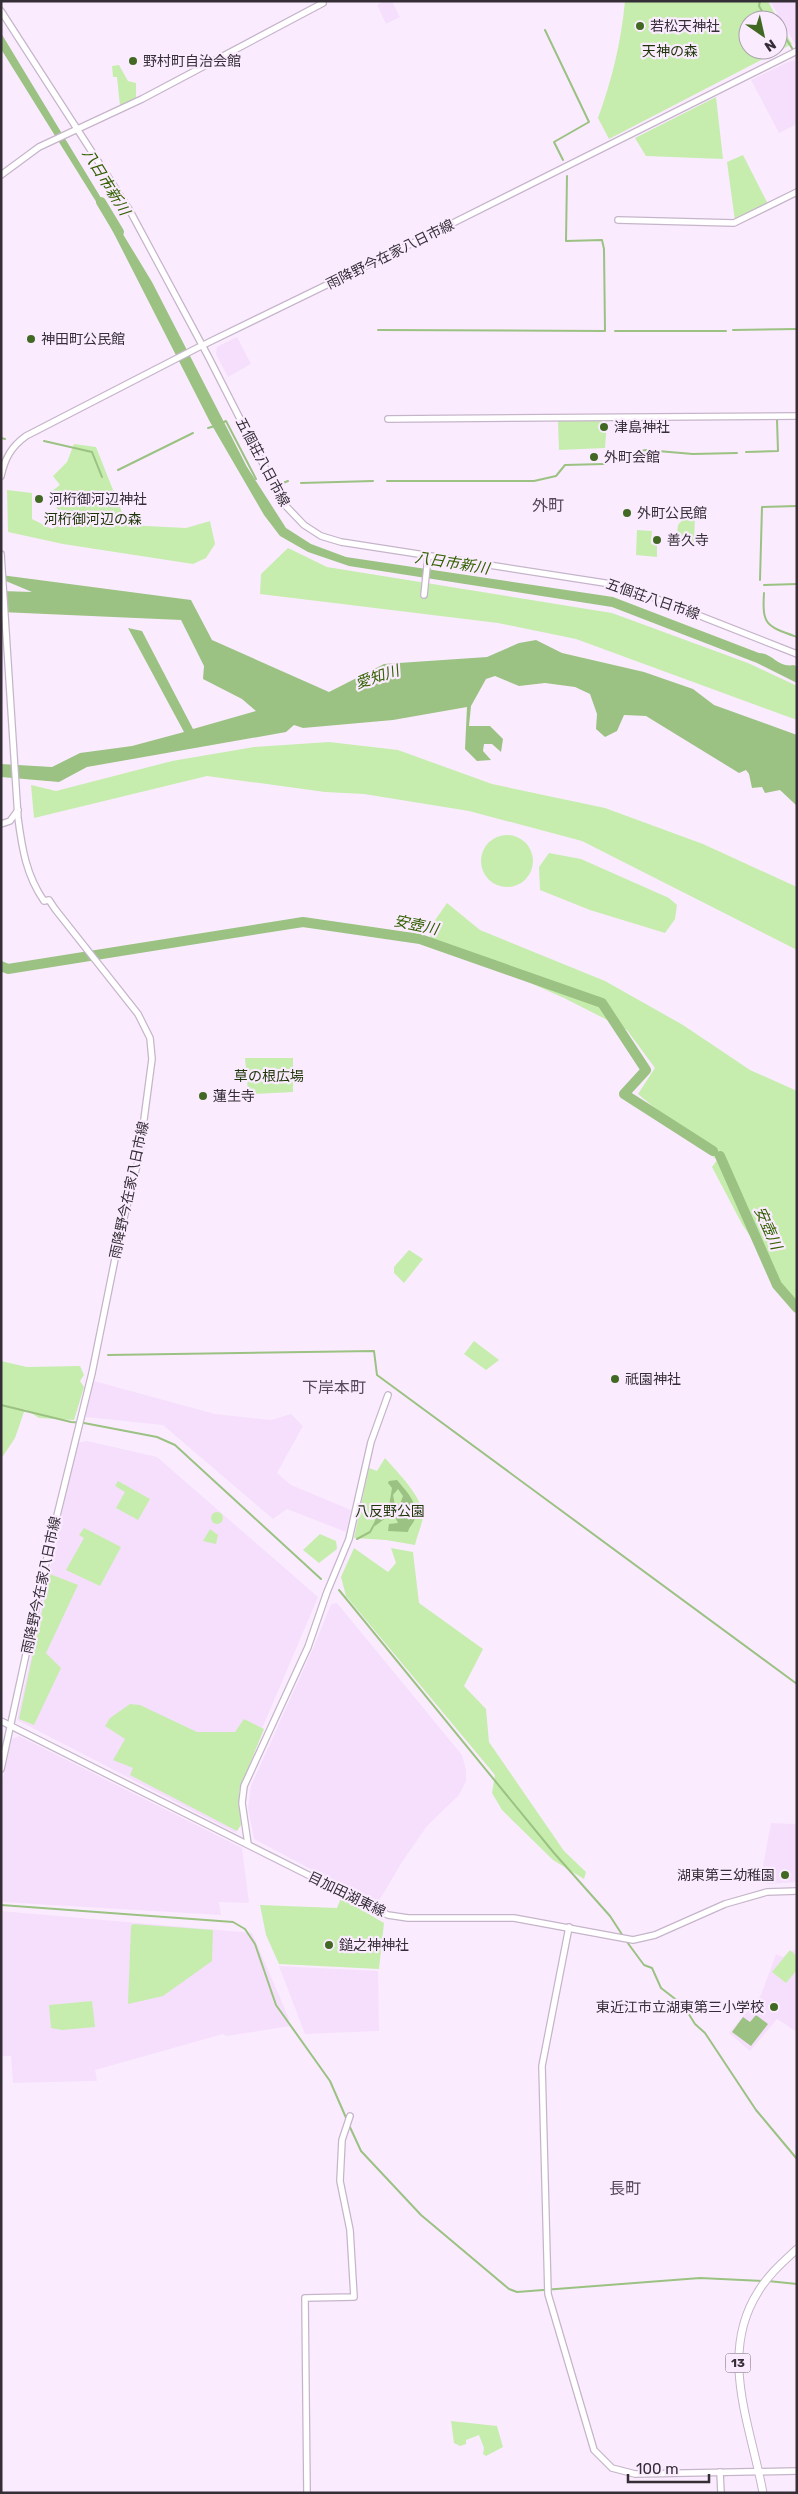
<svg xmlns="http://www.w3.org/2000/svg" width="798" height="2494" font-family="Rubik,'Noto Sans JP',sans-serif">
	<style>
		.built { fill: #f6dffc }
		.green { fill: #c6edae }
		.water { fill: #9bc282; fill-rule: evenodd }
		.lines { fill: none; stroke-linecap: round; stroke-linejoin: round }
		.stream { stroke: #9bc282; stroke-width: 2 }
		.river { stroke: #9bc282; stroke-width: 10 }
		.secondary-casing { stroke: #c6b5ca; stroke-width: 8 }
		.primary-casing { stroke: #c6b5ca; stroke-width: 9 }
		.secondary { stroke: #fff; stroke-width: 5.5 }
		.primary { stroke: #fff; stroke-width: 7 }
		.poi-dot { fill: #426924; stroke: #faecfe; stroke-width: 2 }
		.labels { text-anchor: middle; stroke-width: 4.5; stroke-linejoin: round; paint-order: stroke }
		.shield { fill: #faecfe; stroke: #706773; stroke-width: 1 }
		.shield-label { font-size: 12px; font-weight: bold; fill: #352e37 }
		.poi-label { font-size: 14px; fill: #352e37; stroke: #faecfe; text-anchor: start }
		.park-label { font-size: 14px; fill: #1d3507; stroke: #faecfe }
		.street-label { font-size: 14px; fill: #352e37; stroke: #faecfe }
		.water-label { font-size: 15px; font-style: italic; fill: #326000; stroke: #faecfe }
		.quarter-label { font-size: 16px; fill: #57485b; stroke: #faecfe }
	</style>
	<rect width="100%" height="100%" fill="#faecfe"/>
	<g class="built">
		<polygon points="384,1 392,1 400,17 386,24 377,5"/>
		<polygon points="770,1 797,1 797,43 795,44"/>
		<polygon points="797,60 797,124 779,133 751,80 790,61"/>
		<polygon points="237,337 251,364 228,377 216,354 217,347"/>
		<polygon points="94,1381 215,1414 271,1420 291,1414 303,1426 277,1473 291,1485 351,1510 346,1532 287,1509 273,1519 163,1425 85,1417"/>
		<polygon points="87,1441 157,1457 318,1597 231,1802 236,1833 17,1720 77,1443"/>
		<polygon points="337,1603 462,1755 466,1770 466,1781 459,1795 427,1826 402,1862 379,1901 375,1903 254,1839 248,1808 251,1786 315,1644 331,1604"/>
		<polygon points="19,1736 242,1848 249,1903 219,1902 221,1915 1,1902 1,1786 12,1739"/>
		<polygon points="771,1823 797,1824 797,1882 767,1884 762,1871"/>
		<polygon points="1,1911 252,1933 288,2016 290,2026 227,2036 223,2034 95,2070 97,2081 13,2083 11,2056 1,2056"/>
		<polygon points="797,1948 797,2032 777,2019 750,2051 729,2033 761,1995 776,1954 783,1957"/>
		<polygon points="279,1966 378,1971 379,2031 305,2034"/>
	</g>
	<g class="green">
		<path d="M 625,1 L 768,1 L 778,20 L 748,20 L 748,50 L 778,50 L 778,20 L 792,44 L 609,139 L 598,118 C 612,79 621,43 625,1 Z"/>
		<polygon points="119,65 128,81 136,83 136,99 120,106 117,77 113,77 112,66"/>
		<polygon points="716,97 723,159 646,156 635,138"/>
		<polygon points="743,155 768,204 735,221 727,162"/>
		<polygon points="607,420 605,448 559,450 558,421"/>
		<polygon points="74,444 96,447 127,525 186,528 210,521 215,544 206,558 193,564 63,544 8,532 7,490 32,493 32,519 52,529 65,521 48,494 60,485 53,476 67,462"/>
		<polygon points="686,516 695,516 694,542 676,542 678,525"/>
		<polygon points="637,530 652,531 651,544 657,545 657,557 636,555"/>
		<polygon points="288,548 327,567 612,613 748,663 797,686 797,720 576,639 498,623 260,594 261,574"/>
		<polygon points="329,742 398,750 492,784 605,808 703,844 797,887 797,950 582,841 469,811 364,794 325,792 207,776 34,818 31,785 56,791 172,761 254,747"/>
		<circle cx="507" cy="861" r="26"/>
		<polygon points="549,853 581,859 669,898 677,905 675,919 665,933 590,910 540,890 539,867"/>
		<polygon points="447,903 480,930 605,981 683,1025 750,1070 797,1091 797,1313 784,1287 742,1224 712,1167 717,1160 638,1094 655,1068 627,1030 564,998 430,938 431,926"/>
		<polygon points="245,1058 293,1058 293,1092 252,1094 248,1091"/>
		<polygon points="409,1250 423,1259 404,1283 394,1273 394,1267"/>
		<polygon points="474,1341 499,1360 486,1370 464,1354"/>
		<polygon points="1,1361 27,1367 80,1366 84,1375 80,1381 84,1387 74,1420 39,1418 25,1409 15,1438 1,1459"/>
		<path d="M 385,1458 C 397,1472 425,1499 423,1518 C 421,1527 417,1536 415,1545 L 386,1540 L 354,1538 L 369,1468 L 377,1471 Z"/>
		<polygon points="118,1481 150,1499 138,1520 116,1508 125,1492 115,1486"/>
		<circle cx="217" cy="1518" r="6"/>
		<polygon points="84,1528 121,1547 100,1586 66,1570 84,1538 79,1535"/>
		<polygon points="210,1529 218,1535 216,1544 203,1541"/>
		<polygon points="320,1534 336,1541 337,1549 319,1563 303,1550"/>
		<polygon points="354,1548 388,1572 396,1563 391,1548 413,1552 419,1603 483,1649 464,1686 486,1709 489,1742 564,1851 586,1872 584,1879 553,1860 502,1810 492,1793 495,1775 346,1596 341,1577"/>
		<polygon points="50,1574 78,1585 46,1653 61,1668 34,1725 19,1719"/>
		<polygon points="130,1704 140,1705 197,1732 235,1732 244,1719 264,1729 239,1791 241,1825 237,1831 130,1775 133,1768 113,1760 125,1739 105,1726 110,1718"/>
		<polygon points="341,1898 384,1923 379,1969 279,1964 266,1935 260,1905 337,1908"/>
		<polygon points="133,1924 213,1930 212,1961 163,1996 128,2004 131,1926"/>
		<polygon points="790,1950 797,1956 797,1970 786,1983 772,1972"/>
		<polygon points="92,2001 95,2027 62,2030 51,2028 49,2005"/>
		<polygon points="451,2421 497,2426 503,2447 486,2456 483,2454 484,2448 479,2435 466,2440 466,2444 460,2446 454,2443"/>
	</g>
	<g class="water">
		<path d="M 1,33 L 152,282 L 247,467 L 286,528 L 311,544 L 346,557 L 613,597 L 759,653 C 773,653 777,668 794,665 L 797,667 L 797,683 L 757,663 L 612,607 L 349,566 L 308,552 L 280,536 L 264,515 L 210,422 L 105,216 L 1,49 Z"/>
		<polygon points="1,575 191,600 212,640 329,692 384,664 487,657 519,643 536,640 562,653 644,672 693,689 714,705 797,735 797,806 780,790 765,793 762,787 752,788 749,774 746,770 739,773 646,716 624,715 617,731 605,737 596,729 597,714 590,694 575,687 545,683 519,686 495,676 486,679 471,706 469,726 490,726 503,739 501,752 492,744 484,744 483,751 491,760 477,761 465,749 467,707 393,720 303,728 294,725 286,732 87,767 59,782 1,777 1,764 52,767 80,753 132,746 184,732 128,628 142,631 193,729 256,711 242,699 203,679 204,666 181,620 1,612 1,591 32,592 1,579"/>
		<path d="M 397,1480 C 406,1491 421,1505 414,1521 C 412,1525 409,1527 408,1532 L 388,1531 L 389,1524 L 398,1523 L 394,1515 L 391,1514 L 375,1526 L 374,1523 L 376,1518 L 385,1515 L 388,1512 L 392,1488 L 388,1483 L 389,1481 ZM 398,1489 L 403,1496 L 400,1504 L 395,1505 L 393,1495 Z"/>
		<polygon points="756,2015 768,2024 751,2046 732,2032 743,2017 750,2022"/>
	</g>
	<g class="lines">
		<g class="stream">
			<polyline points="760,1 759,6 767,20"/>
			<polyline points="778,26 797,56"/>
			<polyline points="545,30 589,122 554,142 563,160"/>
			<polyline points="378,330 605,331 604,249 602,240 566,241 567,176"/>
			<polyline points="733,330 797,329"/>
			<polyline points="615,331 726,331"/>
			<polyline points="788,419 797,419"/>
			<polyline points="222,423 226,421 256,479"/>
			<polyline points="208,428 215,426"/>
			<polyline points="1,438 5,439"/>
			<polyline points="44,441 92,452 102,477"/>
			<polyline points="746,452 778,451 777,420"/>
			<polyline points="618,462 632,453 646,450 693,454 737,453"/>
			<polyline points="118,470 193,433"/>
			<polyline points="387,481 534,481 556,476 565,465 604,464"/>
			<polyline points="301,483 373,481"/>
			<polyline points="278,485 288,481"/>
			<polyline points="760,580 762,507 797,506"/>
			<polyline points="764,585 797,584"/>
			<path d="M 764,593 C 762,625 766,626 797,637"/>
			<polyline points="108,1355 374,1351 377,1375 797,1684"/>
			<polyline points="1,1405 71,1422 84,1423 157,1437 175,1445 321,1579"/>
			<polyline points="357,1539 370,1532 375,1523"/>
			<polyline points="339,1590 554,1853 610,1916 623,1936"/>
			<polyline points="1,1905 233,1922 245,1929 255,1944 276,2005 330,2081 347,2120"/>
			<polyline points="627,1942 644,1965 652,1968 661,1988 683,2005 695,2024 705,2033 756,2110 797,2159"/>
			<polyline points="349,2125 361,2151 421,2215 509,2289 517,2292 700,2278 763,2281"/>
			<polyline points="768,2281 797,2284"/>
		</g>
		<g class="river">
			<polyline points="101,202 119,232"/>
			<polyline points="1,966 8,969 303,922 420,939 602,1003 646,1070 624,1094 713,1151"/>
			<polyline points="720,1156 777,1285 797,1308"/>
		</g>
		<g class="secondary-casing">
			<g id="secondary">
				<polyline points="1,11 130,211 208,356 283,503 304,525 321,536 341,542 624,586 797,654"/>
				<polyline points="1,175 39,147 142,99 323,3"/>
				<polyline points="618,220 734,223 797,192"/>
				<polyline points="388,419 797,416"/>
				<path d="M 1,476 C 5,458 11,447 26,436 L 197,348 L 423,238 L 797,51"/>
				<path d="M 1,554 L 18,818 C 22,848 26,875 44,901 L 49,900 L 55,909 L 138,1014 L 150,1038 L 152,1059 L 139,1157 L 120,1234 L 92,1373 L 50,1544 L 1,1769"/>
				<polyline points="424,595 428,557"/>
				<polyline points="1,824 10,821 18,810"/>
				<polyline points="1,1721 388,1915 408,1918 514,1918 633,1940 655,1935 725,1904 767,1892 797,1891"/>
				<polyline points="248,1844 242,1803 244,1786 308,1647 327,1592 349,1539 371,1442 388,1395"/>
				<polyline points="569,1927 542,2066 548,2294 594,2450 612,2468 635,2474 797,2471"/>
				<polyline points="720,2472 721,2493"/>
				<polyline points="307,2493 305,2298 354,2297 350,2230 340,2181 342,2140 350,2116"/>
			</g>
		</g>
		<g class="primary-casing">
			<path id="primary" d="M 763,2493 C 751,2426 718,2355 758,2292 C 768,2275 783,2262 797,2249"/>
		</g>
		<use href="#secondary" class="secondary"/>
		<use href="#primary" class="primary"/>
	</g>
	<g class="poi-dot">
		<circle cx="640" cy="26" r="5"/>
		<circle cx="133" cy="61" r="5"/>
		<circle cx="31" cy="339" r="5"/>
		<circle cx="604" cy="427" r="5"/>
		<circle cx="594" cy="457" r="5"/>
		<circle cx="39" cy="499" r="5"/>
		<circle cx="627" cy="513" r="5"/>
		<circle cx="657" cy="540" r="5"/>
		<circle cx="203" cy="1096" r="5"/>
		<circle cx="615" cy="1379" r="5"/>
		<circle cx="785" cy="1875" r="5"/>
		<circle cx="329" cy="1945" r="5"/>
		<circle cx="774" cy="2007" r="5"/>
	</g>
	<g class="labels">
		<rect class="shield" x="725.5" y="2353.5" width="25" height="19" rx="4"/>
		<g class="shield-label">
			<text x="738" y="2367">13</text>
		</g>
		<g class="poi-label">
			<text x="650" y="31">若松天神社</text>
			<text x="143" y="66">野村町自治会館</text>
			<text x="41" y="344">神田町公民館</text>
			<text x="614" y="432">津島神社</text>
			<text x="604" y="462">外町会館</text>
			<text x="49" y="504">河桁御河辺神社</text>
			<text x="637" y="518">外町公民館</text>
			<text x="667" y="545">善久寺</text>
			<text x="213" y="1101">蓮生寺</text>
			<text x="625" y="1384">祇園神社</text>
			<text x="775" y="1880" text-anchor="end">湖東第三幼稚園</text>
			<text x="339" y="1950">鎚之神神社</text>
			<text x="764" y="2012" text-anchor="end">東近江市立湖東第三小学校</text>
		</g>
		<g class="park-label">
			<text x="670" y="56">天神の森</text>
			<text x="93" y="524">河桁御河辺の森</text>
			<text x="269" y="1081">草の根広場</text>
			<text x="390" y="1516">八反野公園</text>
		</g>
		<g class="street-label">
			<text transform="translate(390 254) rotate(-26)" y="5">雨降野今在家八日市線</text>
			<text transform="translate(263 462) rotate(62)" y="5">五個荘八日市線</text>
			<text transform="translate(653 599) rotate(19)" y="5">五個荘八日市線</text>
			<text transform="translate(129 1190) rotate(-78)" y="5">雨降野今在家八日市線</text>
			<text transform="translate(41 1585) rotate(-78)" y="5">雨降野今在家八日市線</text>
			<text transform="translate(347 1894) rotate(26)" y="5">目加田湖東線</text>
		</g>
		<g class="water-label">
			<text transform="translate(106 182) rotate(58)" y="5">八日市新川</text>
			<text transform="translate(452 563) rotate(9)" y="5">八日市新川</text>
			<text transform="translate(377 677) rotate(-18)" y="5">愛知川</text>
			<text transform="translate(416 925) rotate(12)" y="5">安壺川</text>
			<text transform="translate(768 1228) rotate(66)" y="5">安壺川</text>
		</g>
		<g class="quarter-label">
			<text x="548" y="511">外町</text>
			<text x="334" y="1393">下岸本町</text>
			<text x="625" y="2194">長町</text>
		</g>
	</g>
	<rect width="798" height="2494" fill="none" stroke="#352e37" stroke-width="5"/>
	<g transform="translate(763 35) rotate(146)"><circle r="24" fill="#faecfe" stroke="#aba0ae"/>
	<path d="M0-4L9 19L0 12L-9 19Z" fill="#426924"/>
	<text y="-8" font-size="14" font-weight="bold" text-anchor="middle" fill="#352e37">N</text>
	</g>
	<path d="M628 2474v8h81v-8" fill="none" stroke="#352e37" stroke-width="2.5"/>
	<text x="636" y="2474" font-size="15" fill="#352e37" stroke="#faecfe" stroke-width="4" paint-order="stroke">100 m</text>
</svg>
